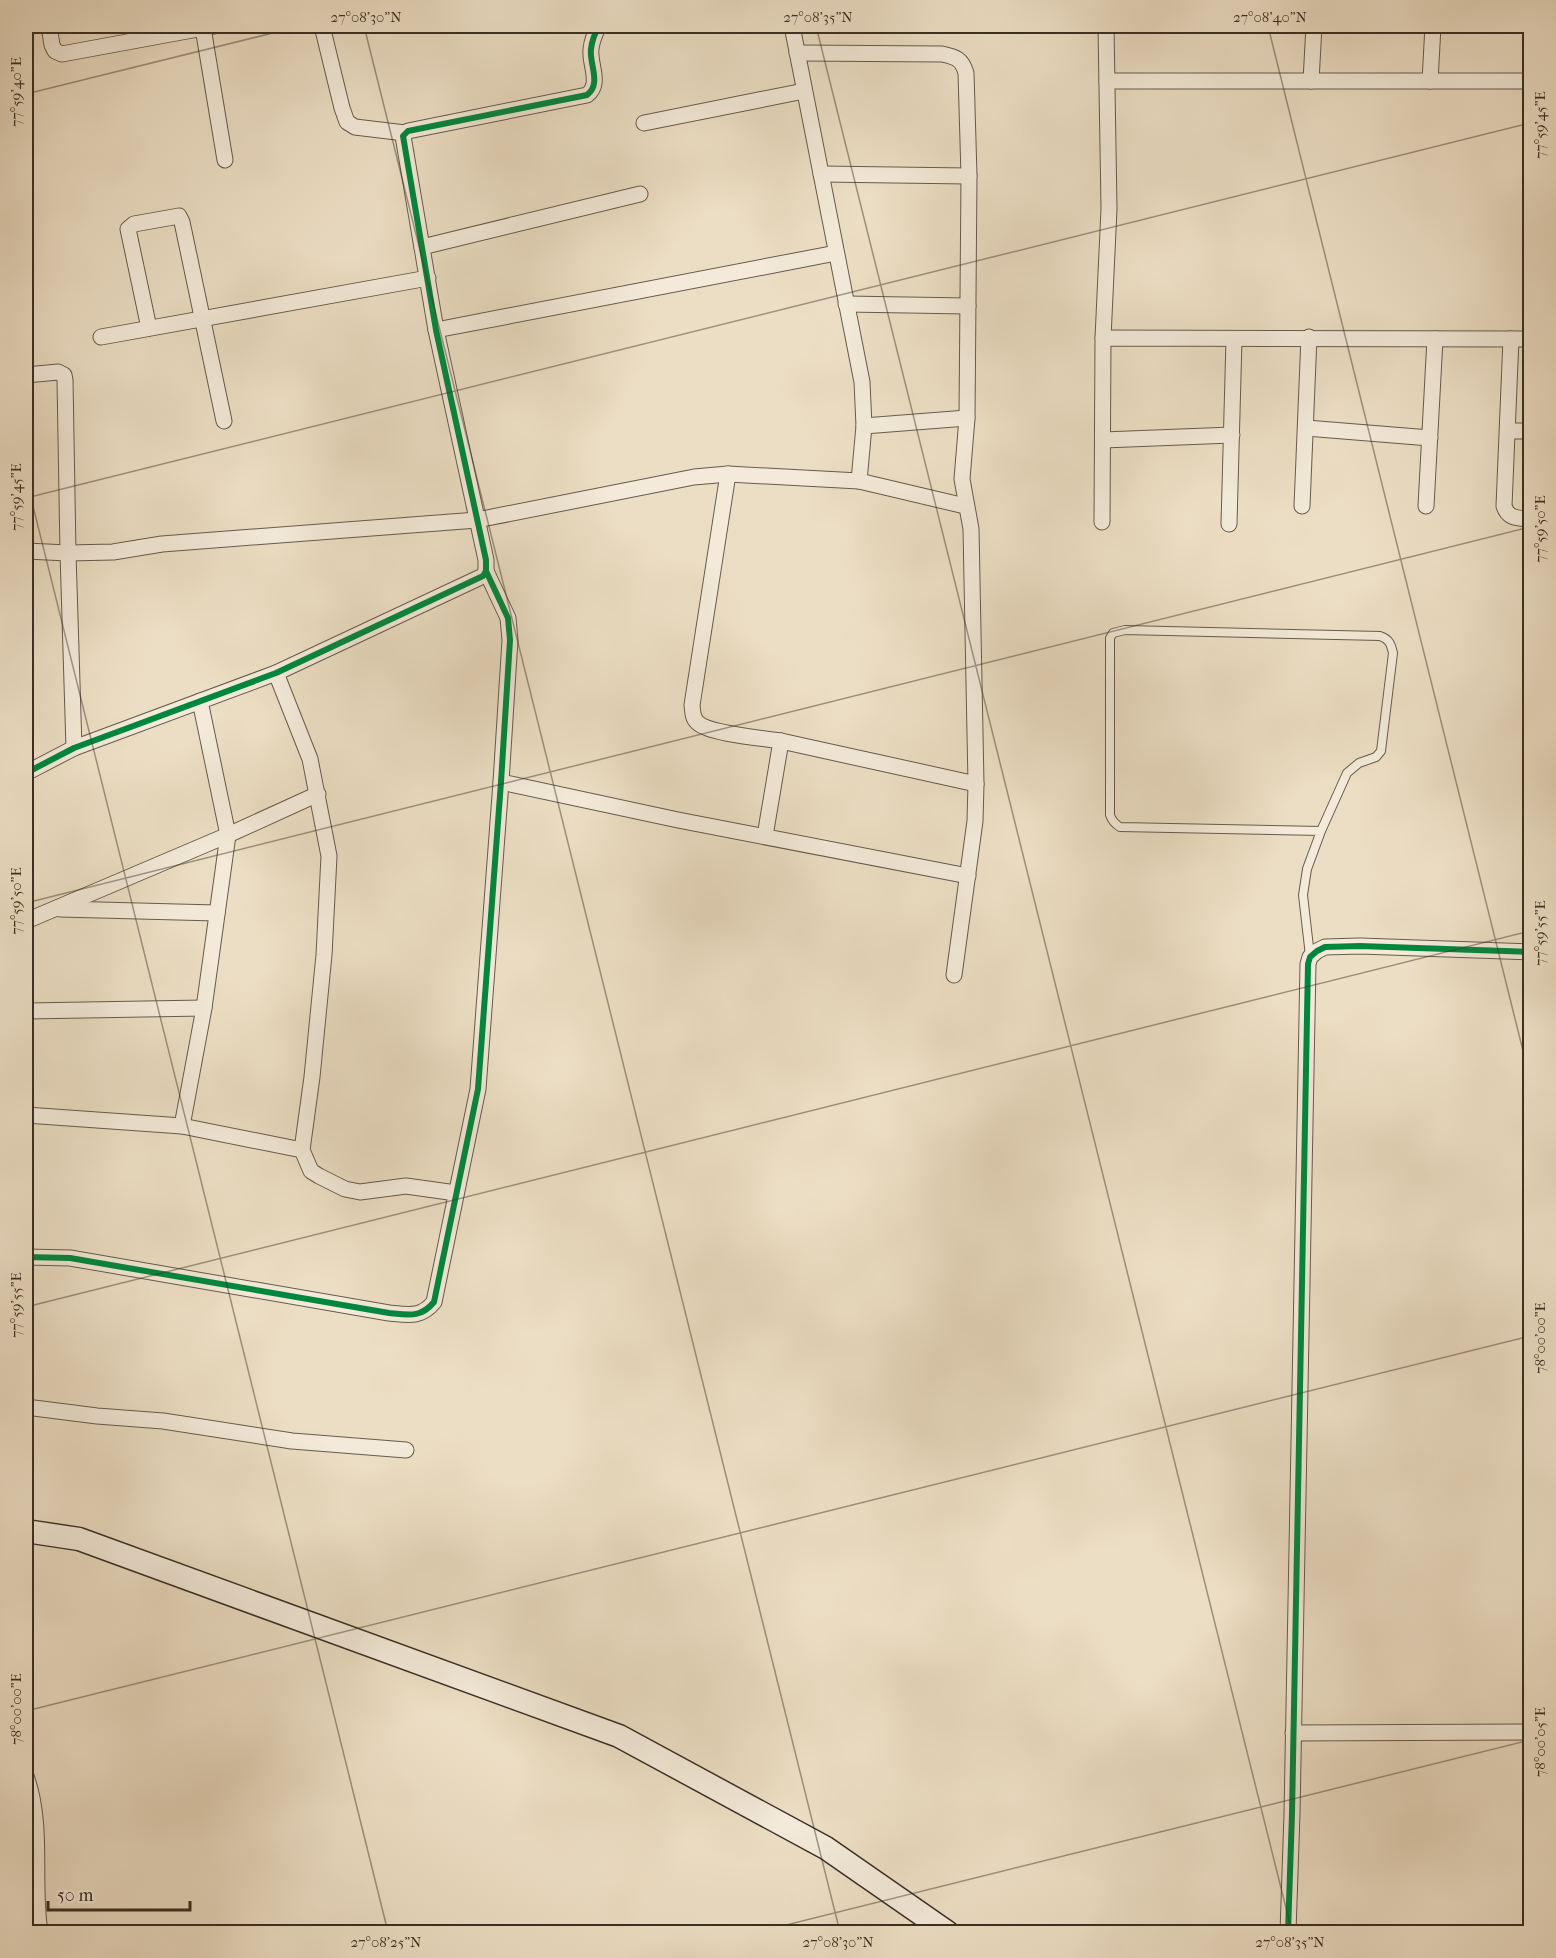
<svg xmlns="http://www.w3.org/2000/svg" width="1556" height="1958" font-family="'IM FELL French Canon',serif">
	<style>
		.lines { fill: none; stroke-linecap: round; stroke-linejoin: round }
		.lane-casing { stroke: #665b4c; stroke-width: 10 }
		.street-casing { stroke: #665b4c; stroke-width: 17 }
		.secondary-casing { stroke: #392f24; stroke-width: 25 }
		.lane { stroke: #f3ead9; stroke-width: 8 }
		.street { stroke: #f3ead9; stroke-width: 15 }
		.secondary { stroke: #f3ead9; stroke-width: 22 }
		.cycleway-casing { stroke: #f3ead9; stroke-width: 10 }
		.cycleway { stroke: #00873e; stroke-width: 6 }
		.ticks { fill: none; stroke: #392f24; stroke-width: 1.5; stroke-opacity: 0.45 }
		.neatline { fill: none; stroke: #392f24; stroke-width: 2 }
		.ticks-label { font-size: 15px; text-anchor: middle; fill: #392f24 }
	</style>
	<rect width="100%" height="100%" fill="#ecdec4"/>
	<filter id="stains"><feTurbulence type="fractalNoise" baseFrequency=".00333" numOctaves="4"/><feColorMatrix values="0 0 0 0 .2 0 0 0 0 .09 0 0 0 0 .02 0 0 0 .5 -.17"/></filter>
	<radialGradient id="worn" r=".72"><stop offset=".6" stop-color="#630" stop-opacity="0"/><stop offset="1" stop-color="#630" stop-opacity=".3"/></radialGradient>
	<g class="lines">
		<g class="lane-casing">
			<path id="lane" d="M 1310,956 L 1303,895 L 1307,869 L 1321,831 L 1347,773 L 1359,763 L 1376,757 L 1381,751 L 1393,653 C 1391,644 1389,639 1380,636 L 1125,630 L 1113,633 L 1110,638 L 1110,815 C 1112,821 1115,824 1120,827 L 1321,831"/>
		</g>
		<g class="street-casing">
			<g id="street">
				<polyline points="49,26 52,45 55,51 62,54 214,26"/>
				<polyline points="322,26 342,108 347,122 355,127 405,133"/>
				<polyline points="792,26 862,382 864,426 859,481"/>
				<polyline points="203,28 225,160"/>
				<path d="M 797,53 L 942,54 C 956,57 962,59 966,73 L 969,176 L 967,418 L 962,479 L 971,529 L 976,784 L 975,821 L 954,975"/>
				<polyline points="1107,81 1530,81"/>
				<polyline points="1311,81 1314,26"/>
				<polyline points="1430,81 1433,26"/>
				<polyline points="644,123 804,91"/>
				<polyline points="821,174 969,176"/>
				<polyline points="422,247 640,194"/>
				<polyline points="846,304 968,306"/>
				<polyline points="149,328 128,229 134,224 179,216 182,222 224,421"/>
				<polyline points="436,330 836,253"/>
				<polyline points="101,337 428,278"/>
				<polyline points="1103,338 1109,209 1106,26"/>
				<path d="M 1511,339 L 1504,506 C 1508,519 1518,518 1530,519"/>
				<polyline points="26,375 58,372 64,375 65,380 68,553 74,748"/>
				<polyline points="864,426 967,418"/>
				<polyline points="1306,428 1430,438"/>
				<polyline points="1508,431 1530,431"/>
				<polyline points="1103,440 1232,435"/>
				<path d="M 728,474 L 692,705 C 693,712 692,718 698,723 C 710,734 763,738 781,741"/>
				<polyline points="1302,506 1309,337"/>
				<polyline points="1426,506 1435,339"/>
				<polyline points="1102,522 1103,338 1530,339"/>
				<polyline points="1229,524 1234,339"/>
				<polyline points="26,551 68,553 113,552 162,544 214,540 477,520 694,477 728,474 859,481 965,506"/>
				<path d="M 26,773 L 74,748 L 276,673 L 483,576 L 486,571 L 486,560 L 436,330 L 403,136 L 408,131 L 587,95 C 602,84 589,64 591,49 C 592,40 595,33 599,26"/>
				<polyline points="501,782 678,820 968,876"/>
				<polyline points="765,836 781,741 976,784"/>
				<polyline points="60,909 217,913"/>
				<polyline points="26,921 228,835 318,794"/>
				<polyline points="26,1011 204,1008"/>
				<polyline points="26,1115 182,1126 302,1150 312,1077 324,955 329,856 310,759 276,673"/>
				<polyline points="182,1126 204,1008 228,835 200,701"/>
				<polyline points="302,1150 311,1171 319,1176 345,1189 360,1192 406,1186 456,1193"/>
				<path d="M 26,1257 L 70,1258 L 389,1313 C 409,1315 421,1318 434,1302 L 478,1089 L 501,782 L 510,640 L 508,618 L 486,571"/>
				<polyline points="26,1407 97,1416 163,1421 292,1441 406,1450"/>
				<polyline points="1293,1733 1530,1732"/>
				<path d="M 26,1776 C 44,1826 32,1881 40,1932"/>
				<polyline points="1288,1932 1292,1814 1308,964 1310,957 1317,951 1325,947 1360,946 1530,952"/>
			</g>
		</g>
		<g class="secondary-casing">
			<polyline id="secondary" points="26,1531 79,1539 619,1736 826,1848 947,1932"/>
		</g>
		<use href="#lane" class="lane"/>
		<use href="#street" class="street"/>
		<use href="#secondary" class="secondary"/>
		<g class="cycleway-casing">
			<g id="cycleway">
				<path d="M 26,773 L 74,748 L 276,673 L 483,576 L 486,571 L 486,560 L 436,330 L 403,136 L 408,131 L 587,95 C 602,84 589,64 591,49 C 592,40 595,33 599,26"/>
				<path d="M 26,1257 L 70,1258 L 389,1313 C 409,1315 421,1318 434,1302 L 478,1089 L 501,782 L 510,640 L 508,618 L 486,571"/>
				<polyline points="1288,1932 1292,1814 1308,964 1310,957 1317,951 1325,947 1360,946 1530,952"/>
			</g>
		</g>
		<use href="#cycleway" class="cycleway"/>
	</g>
	<path class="ticks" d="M 364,26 L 840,1932M 816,26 L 1292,1932M 1268,26 L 1530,1079M 26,94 L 301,26M 26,478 L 388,1932M 26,498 L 1530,123M 26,903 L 1530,527M 26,1307 L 1530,931M 26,1711 L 1530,1336M 758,1932 L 1530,1740"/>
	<rect width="1556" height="1958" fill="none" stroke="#ecdec4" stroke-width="66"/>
	<path d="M48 1901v9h142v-9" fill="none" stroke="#392f24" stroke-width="3"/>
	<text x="57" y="1901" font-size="18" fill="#392f24" stroke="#f3ead9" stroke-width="4.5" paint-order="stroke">50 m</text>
	<rect x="33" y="33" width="1490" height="1892" class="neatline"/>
	<g class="ticks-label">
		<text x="366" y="22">27°08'30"N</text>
		<text x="818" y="22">27°08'35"N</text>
		<text x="1270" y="22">27°08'40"N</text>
		<text transform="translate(16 92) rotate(-90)" y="5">77°59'40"E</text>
		<text transform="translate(1540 125) rotate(-90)" y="5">77°59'45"E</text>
		<text transform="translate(16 497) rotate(-90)" y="5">77°59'45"E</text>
		<text transform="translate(1540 529) rotate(-90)" y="5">77°59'50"E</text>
		<text transform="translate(16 901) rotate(-90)" y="5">77°59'50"E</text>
		<text transform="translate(1540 933) rotate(-90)" y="5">77°59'55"E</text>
		<text transform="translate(16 1305) rotate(-90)" y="5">77°59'55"E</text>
		<text transform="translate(1540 1338) rotate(-90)" y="5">78°00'00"E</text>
		<text transform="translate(16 1709) rotate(-90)" y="5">78°00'00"E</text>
		<text transform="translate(1540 1742) rotate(-90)" y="5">78°00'05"E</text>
		<text x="386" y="1947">27°08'25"N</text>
		<text x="838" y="1947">27°08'30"N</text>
		<text x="1290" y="1947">27°08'35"N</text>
	</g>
	<rect width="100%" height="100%" filter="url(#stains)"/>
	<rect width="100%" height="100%" fill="url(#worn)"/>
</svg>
